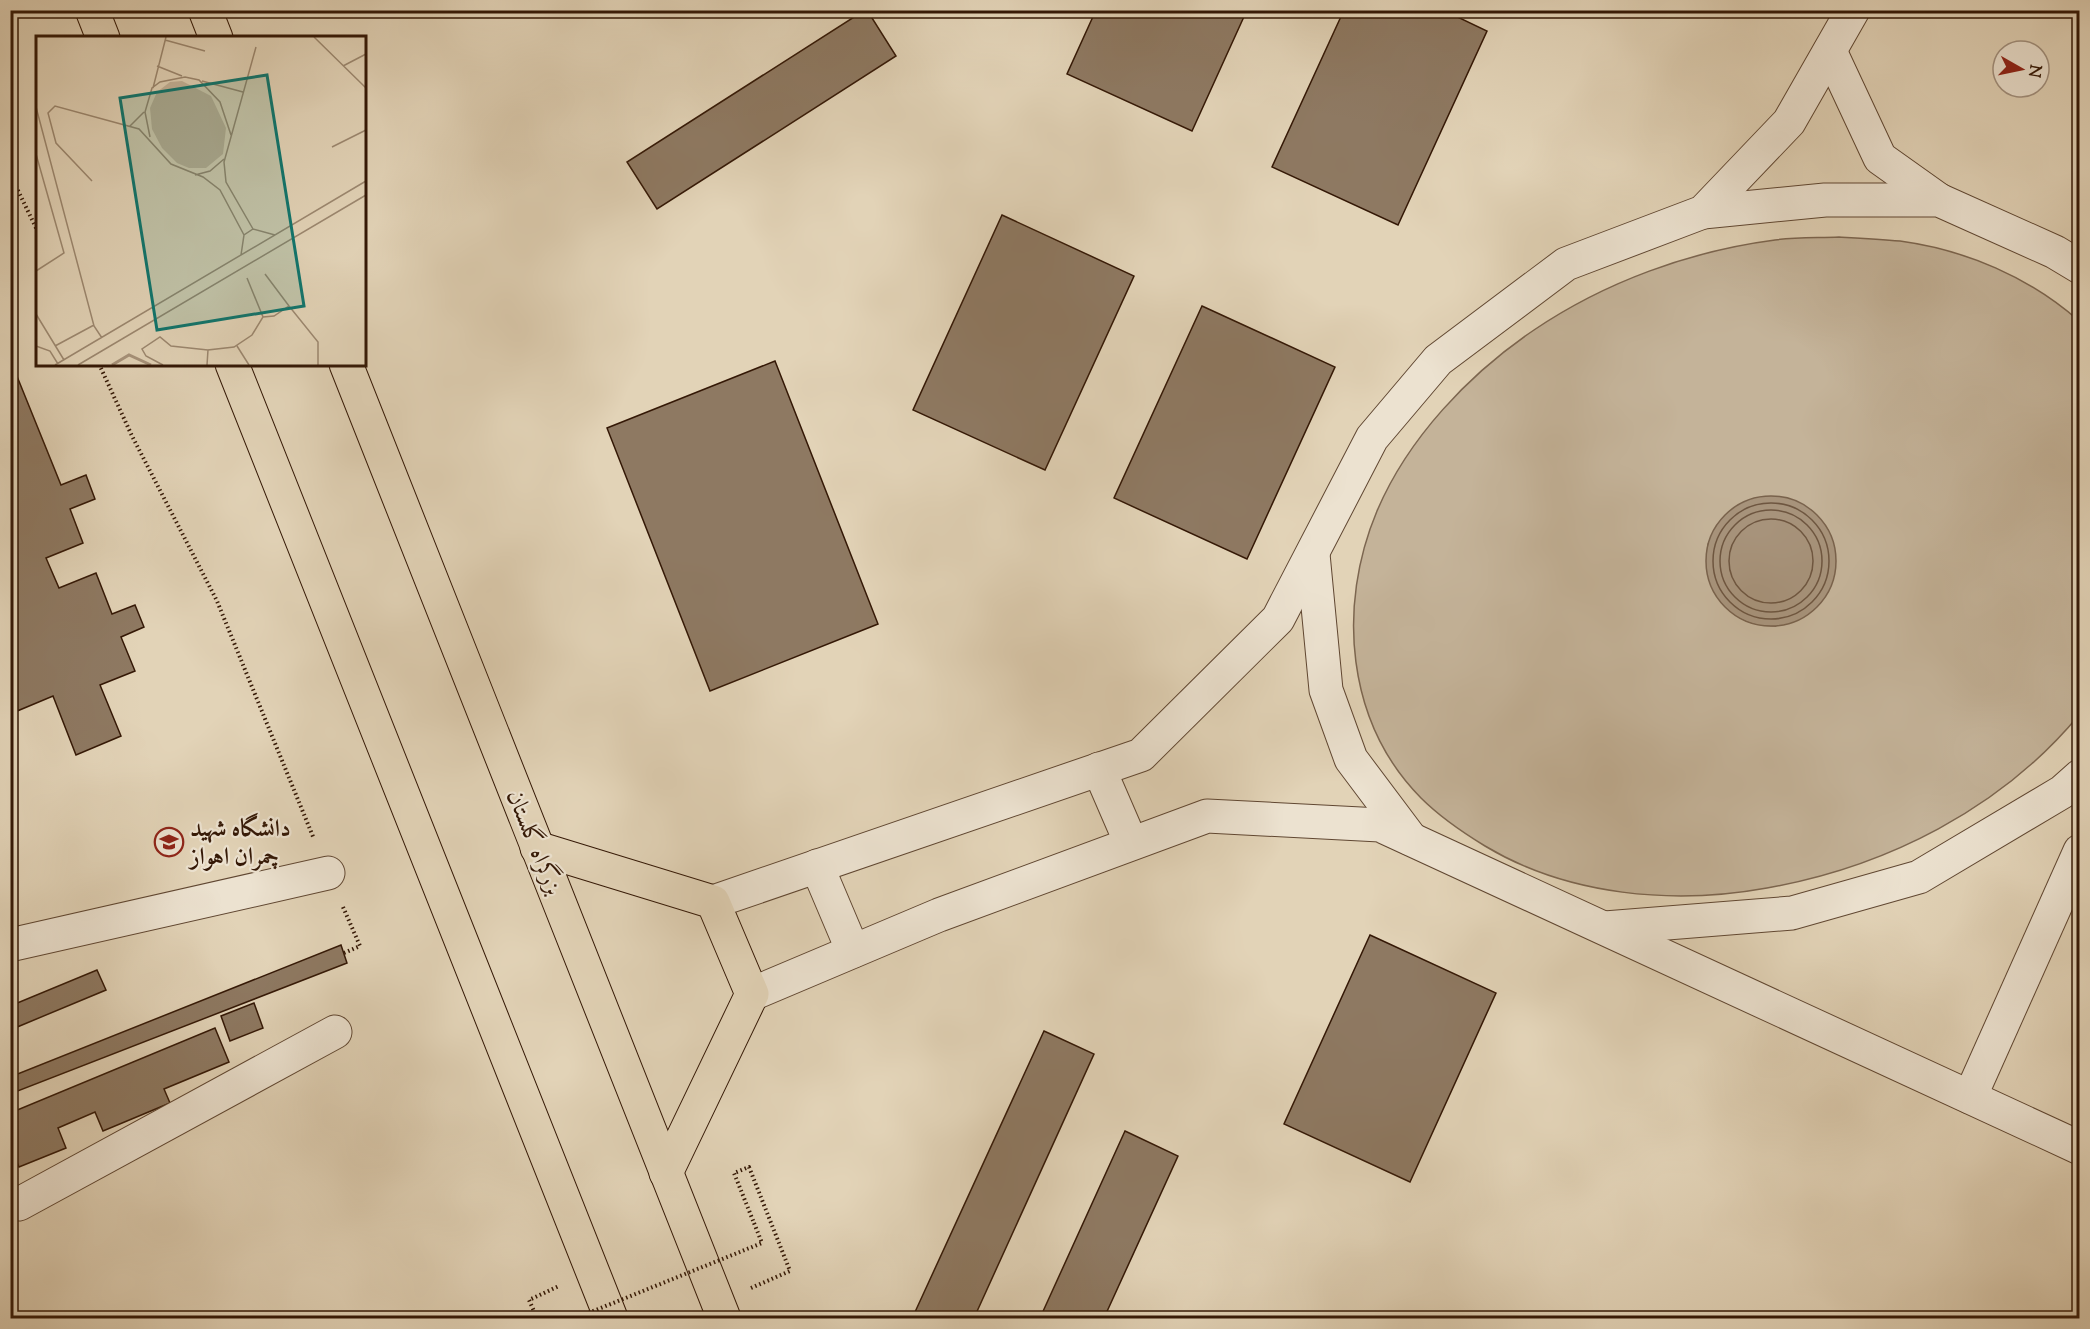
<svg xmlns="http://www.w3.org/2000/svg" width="2090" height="1329" font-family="'Sorts Mill Goudy',Amiri,serif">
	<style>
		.green { fill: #c4b399; stroke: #7c6650; stroke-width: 1.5; fill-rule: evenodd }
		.water { fill: #a7937b; stroke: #79624c; stroke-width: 1.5 }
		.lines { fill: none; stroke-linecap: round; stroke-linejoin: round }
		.shore { stroke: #6e5640; stroke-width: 1.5 }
		.building { fill: #8e7962; stroke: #341806; stroke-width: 1.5 }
		.minor-casing { stroke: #604732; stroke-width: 35 }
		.highway-casing { stroke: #341806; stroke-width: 35 }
		.path { stroke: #341806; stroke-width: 4; stroke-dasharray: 1.5 3; stroke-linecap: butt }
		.minor { stroke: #ece2d0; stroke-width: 33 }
		.highway { stroke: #e2d3b7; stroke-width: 33 }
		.path-bridge { stroke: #341806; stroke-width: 4; stroke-dasharray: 1.5 3; stroke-linecap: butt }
		.labels { text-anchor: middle; stroke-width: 4.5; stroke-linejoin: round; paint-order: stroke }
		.poi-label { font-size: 24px; font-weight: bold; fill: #341806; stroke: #ece2d0; text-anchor: start }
		.street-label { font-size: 24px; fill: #341806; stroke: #ece2d0 }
		.inset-river { fill: none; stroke: #a7937b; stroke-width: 3 }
		.inset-road { fill: none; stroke: #9c8870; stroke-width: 1.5 }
		.view { fill: #0f766e; fill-opacity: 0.15; stroke: #0f766e; stroke-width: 3 }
		.inset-edge { fill: none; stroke: #341806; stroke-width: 3 }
	</style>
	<rect width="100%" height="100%" fill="#e2d3b7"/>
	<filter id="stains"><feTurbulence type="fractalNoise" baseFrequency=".00333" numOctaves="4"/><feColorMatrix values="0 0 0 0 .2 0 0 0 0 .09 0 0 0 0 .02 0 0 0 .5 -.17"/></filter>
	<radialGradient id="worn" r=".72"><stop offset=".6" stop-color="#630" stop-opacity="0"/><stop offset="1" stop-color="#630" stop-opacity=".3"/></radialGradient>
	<path class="green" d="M 1839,237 C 1859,238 1880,239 1900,241 C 1966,250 2029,277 2079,321 L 2079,715 C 2001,809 1886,867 1767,888 C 1674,905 1568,896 1485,846 C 1462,832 1440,817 1421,798 C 1346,722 1337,606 1377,511 C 1408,438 1469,374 1534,330 C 1605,282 1690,251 1775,240 C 1796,237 1818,238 1839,237 ZM 1708,545 L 1775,626 C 1748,624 1741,622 1724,600 C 1707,579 1706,571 1708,545 Z"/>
	<circle class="water" cx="1771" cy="561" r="65"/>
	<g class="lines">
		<g class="shore">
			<circle cx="1771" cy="561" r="58"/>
			<circle cx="1771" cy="561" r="51"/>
			<circle cx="1771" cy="561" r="42"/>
		</g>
	</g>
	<g class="building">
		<polygon points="865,10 867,10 896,56 657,209 627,162"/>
		<polygon points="1096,10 1247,10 1192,131 1067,74"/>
		<polygon points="1344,10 1443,10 1487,31 1398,225 1272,167"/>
		<polygon points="1765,10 1781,10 1778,17"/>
		<polygon points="1002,215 1134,276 1045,470 913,410"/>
		<polygon points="1202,306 1335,367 1247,559 1114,498"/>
		<polygon points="10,359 61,485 86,475 95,499 70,509 83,543 46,558 59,588 96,573 112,614 135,605 144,627 121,637 135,671 100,685 121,736 76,755 53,696 10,714"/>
		<polygon points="775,361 878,624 710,691 607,428"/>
		<polygon points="1370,935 1496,993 1410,1182 1284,1124"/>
		<polygon points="341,945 347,963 10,1094 10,1077"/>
		<polygon points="97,970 106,990 10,1030 10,1006"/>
		<polygon points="254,1003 263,1028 230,1041 221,1016"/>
		<polygon points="215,1028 229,1062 164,1089 170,1103 103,1131 95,1112 58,1128 66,1148 19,1167 10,1145 10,1113"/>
		<polygon points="1044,1031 1094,1054 974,1318 929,1318 915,1312"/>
		<polygon points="1125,1131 1178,1156 1104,1318 1040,1318"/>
	</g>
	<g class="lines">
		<g class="minor-casing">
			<g id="minor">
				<polyline points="1830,51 1880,158 1939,200"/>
				<polyline points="1703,212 1825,200 1939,200 2055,252 2080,267"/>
				<polyline points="1313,554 1326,690 1351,759 1411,839"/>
				<polyline points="1099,769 1131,843"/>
				<polyline points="817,866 853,951"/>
				<polyline points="713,902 1141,755 1278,619 1372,438 1438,360 1566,264 1703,212 1789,122 1853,10"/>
				<polyline points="1605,928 1792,913 1919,877 2062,792 2080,776"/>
				<polyline points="10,945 328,873"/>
				<polyline points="752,994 939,915 1207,816 1380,825 2080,1148"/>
				<polyline points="1970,1097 2080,851"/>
				<polyline points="19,1204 335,1032"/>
			</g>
		</g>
		<g class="highway-casing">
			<g id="highway">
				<polyline points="92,10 103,38"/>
				<polyline points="205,10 216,38"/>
				<polyline points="232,364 611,1318"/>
				<polyline points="346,364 724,1318"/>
				<polyline points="537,848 713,902 752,994 666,1173"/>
			</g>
		</g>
		<g class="path">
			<polyline points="10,174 38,232"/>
			<polyline points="99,364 132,436 217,601 314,839"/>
			<polyline points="343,907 360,946 344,953"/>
			<polyline points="751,1288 790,1271 749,1167 734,1173 754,1223"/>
			<polyline points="537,1318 529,1300 559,1286"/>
		</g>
		<use href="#minor" class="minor"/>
		<use href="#highway" class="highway"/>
		<polyline class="path-bridge" points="576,1318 762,1243 754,1223"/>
	</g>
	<defs>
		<g id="university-ring" transform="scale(1.5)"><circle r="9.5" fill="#ece2d0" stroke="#8f2418" stroke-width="1.5"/><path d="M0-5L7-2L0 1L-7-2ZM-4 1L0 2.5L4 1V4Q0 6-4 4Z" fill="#8f2418"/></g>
	</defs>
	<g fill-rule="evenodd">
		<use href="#university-ring" x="169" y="842"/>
	</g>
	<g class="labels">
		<g class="poi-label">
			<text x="190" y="836">دانشگاه شهید<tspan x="190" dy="28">چمران اهواز</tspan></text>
		</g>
		<g class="street-label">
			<text transform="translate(535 842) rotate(68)" y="8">بزرگراه گلستان</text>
		</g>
	</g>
	<g transform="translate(36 36)">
		<rect width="330" height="330" fill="#e2d3b7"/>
		<path d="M 146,45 L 175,60 L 190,92 L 187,118 L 170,132 L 153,132 L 141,127 L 126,112 L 116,93 L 114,72 L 121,56 L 134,46 Z" fill="#c4b399"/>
		<path class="inset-river" d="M 76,329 L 93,319 L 115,329"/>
		<path class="inset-road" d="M 278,1 L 330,52M 129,4 L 169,15M 121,30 L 146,40M 307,30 L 330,18M 166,45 L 207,56M 117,52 L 130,1M 0,71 L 58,290 L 66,302M 94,90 L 108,76M 114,101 L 109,76 L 116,52 L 124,46 L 149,41 L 163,44 L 184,66 L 195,99M 296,111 L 330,94M 0,118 L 28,217 L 0,235M 159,139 L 174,135 L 188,123M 56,145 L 20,107 L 12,77 L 19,70 L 103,93 L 135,128 L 167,141 L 184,154 L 208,199M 217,193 L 190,146 L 188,126 L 220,11M 205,219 L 208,199 L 217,193 L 239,199M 229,238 L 253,270M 0,278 L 28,324M 227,281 L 238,280 L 253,270 L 282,306 L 282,329M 0,310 L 14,315 L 22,328M 19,310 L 58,289M 201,310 L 213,329M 19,329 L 330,145M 42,329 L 330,159M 127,329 L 110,320 L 106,313 L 124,301 L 135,310 L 172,314M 171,329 L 172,314 L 198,311 L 216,299 L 227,281 L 211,242"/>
		<path class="view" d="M 231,39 L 268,270 L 121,294 L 84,62 Z"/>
		<rect width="330" height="330" class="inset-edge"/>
	</g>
	<rect width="2090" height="1329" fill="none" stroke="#e2d3b7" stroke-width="36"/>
	<rect x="12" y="12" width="2066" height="1305" fill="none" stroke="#341806" stroke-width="3"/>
	<rect x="18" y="18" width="2054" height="1293" fill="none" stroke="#341806" stroke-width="1.5"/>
	<g transform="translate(2021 69) rotate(99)"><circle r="28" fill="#ece2d0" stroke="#a2917f" stroke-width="1.5"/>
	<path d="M0-4.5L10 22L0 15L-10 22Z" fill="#8f2418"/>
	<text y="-9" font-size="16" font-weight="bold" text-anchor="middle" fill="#341806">N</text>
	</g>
	<rect width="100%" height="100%" filter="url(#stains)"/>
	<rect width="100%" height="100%" fill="url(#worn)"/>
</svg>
